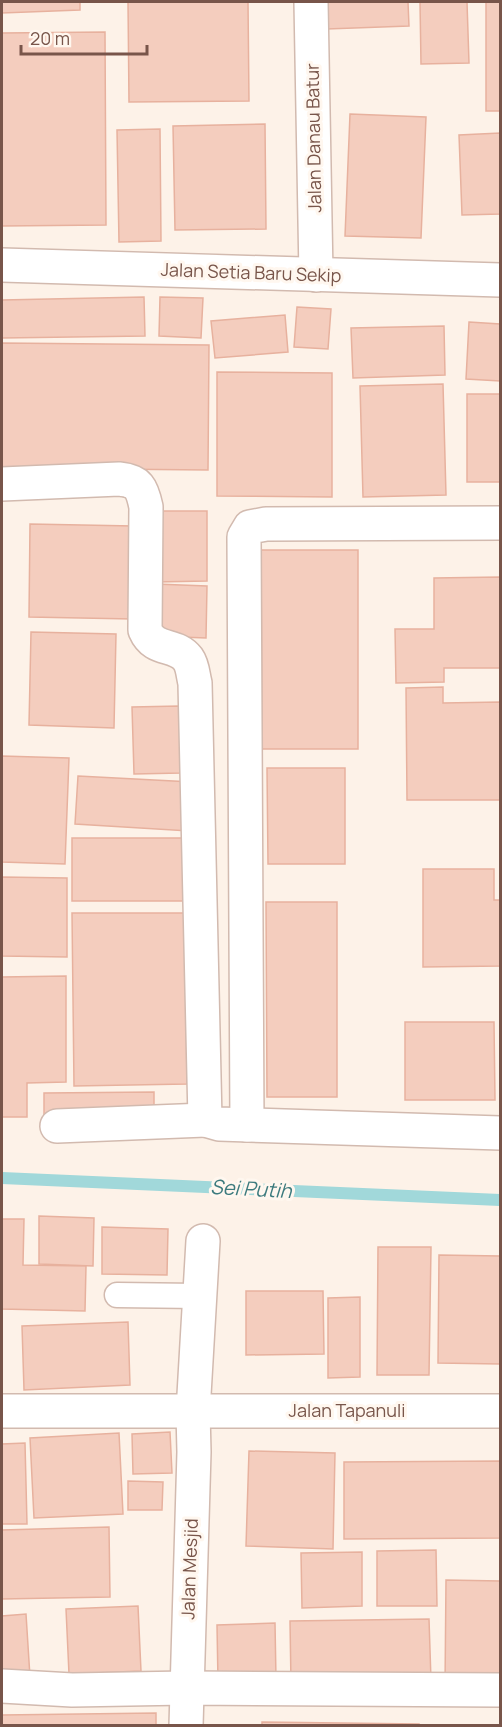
<svg xmlns="http://www.w3.org/2000/svg" width="502" height="1727" font-family="Manrope,sans-serif">
	<style>
		.lines { fill: none; stroke-linecap: round; stroke-linejoin: round }
		.stream { stroke: #a1d8da; stroke-width: 12 }
		.building { fill: #f4cdbe; stroke: #e7b19e; stroke-width: 1.5 }
		.lane-casing { stroke: #d2baaf; stroke-width: 27 }
		.street-casing { stroke: #d2baaf; stroke-width: 36 }
		.lane { stroke: #fff; stroke-width: 24 }
		.street { stroke: #fff; stroke-width: 33 }
		.labels { text-anchor: middle; stroke-width: 6; stroke-linejoin: round; paint-order: stroke }
		.street-label { font-size: 18px; fill: #78554a; stroke: #fff7ef }
		.water-label { font-size: 20px; font-style: italic; fill: #3d7b7e; stroke: #fff7ef }
	</style>
	<rect width="100%" height="100%" fill="#fdf2e8"/>
	<g class="lines">
		<polyline class="stream" points="2,1178 500,1200"/>
	</g>
	<g class="building">
		<polygon points="2,2 80,2 80,10 2,13"/>
		<polygon points="128,2 248,2 249,101 129,102"/>
		<polygon points="326,2 408,2 409,26 327,29"/>
		<polygon points="420,2 467,2 469,63 421,64"/>
		<rect x="486" y="2" width="14" height="109"/>
		<polygon points="105,32 106,225 2,226 2,33"/>
		<polygon points="350,114 426,117 421,238 345,236"/>
		<polygon points="265,124 266,229 175,230 173,126"/>
		<polygon points="160,129 161,241 119,242 117,130"/>
		<polygon points="500,133 500,214 462,215 459,135"/>
		<polygon points="144,297 145,336 2,338 2,300"/>
		<polygon points="160,297 203,298 201,338 159,336"/>
		<polygon points="297,307 331,309 328,349 294,347"/>
		<polygon points="285,315 288,352 215,358 211,321"/>
		<polygon points="469,322 500,324 500,381 466,379"/>
		<polygon points="444,326 445,375 353,378 351,328"/>
		<polygon points="2,343 209,345 208,470 2,468"/>
		<polygon points="217,372 332,373 332,497 217,496"/>
		<polygon points="443,384 446,495 363,497 360,386"/>
		<rect x="467" y="394" width="33" height="88"/>
		<polygon points="155,511 207,511 207,581 155,582"/>
		<polygon points="30,524 133,526 132,619 29,617"/>
		<polygon points="261,550 358,550 358,749 262,749"/>
		<polygon points="500,577 500,668 444,668 444,682 396,683 395,629 434,629 434,578"/>
		<polygon points="155,584 207,586 206,638 154,636"/>
		<polygon points="31,632 116,634 114,728 29,725"/>
		<polygon points="443,687 443,703 500,702 500,800 407,800 406,688"/>
		<polygon points="179,706 181,773 134,774 132,707"/>
		<polygon points="2,756 69,758 65,864 2,862"/>
		<polygon points="267,768 345,768 345,864 268,864"/>
		<polygon points="78,776 192,782 189,831 75,824"/>
		<rect x="72" y="838" width="117" height="63"/>
		<polygon points="423,869 494,869 494,900 500,900 500,966 423,967"/>
		<polygon points="2,877 67,878 67,957 2,956"/>
		<polygon points="266,902 337,902 337,1097 267,1097"/>
		<polygon points="72,913 185,913 187,1084 74,1086"/>
		<polygon points="66,976 66,1082 27,1083 27,1117 2,1117 2,977"/>
		<polygon points="405,1022 494,1022 495,1100 405,1100"/>
		<polygon points="154,1092 154,1122 44,1123 44,1093"/>
		<polygon points="39,1216 94,1218 93,1266 39,1264"/>
		<polygon points="2,1219 24,1219 23,1265 86,1266 85,1311 2,1309"/>
		<polygon points="102,1227 168,1229 167,1275 102,1274"/>
		<polygon points="378,1247 431,1247 429,1375 377,1375"/>
		<polygon points="439,1255 500,1256 500,1364 438,1363"/>
		<polygon points="246,1291 323,1291 324,1354 246,1355"/>
		<polygon points="360,1297 360,1377 328,1378 328,1298"/>
		<polygon points="128,1322 130,1385 24,1390 22,1326"/>
		<polygon points="170,1432 172,1473 133,1474 132,1434"/>
		<polygon points="119,1433 123,1514 34,1518 30,1438"/>
		<polygon points="25,1443 27,1524 2,1524 2,1444"/>
		<polygon points="249,1451 335,1453 333,1549 246,1546"/>
		<polygon points="500,1461 500,1538 344,1539 344,1462"/>
		<polygon points="128,1481 163,1482 162,1510 128,1510"/>
		<polygon points="109,1527 110,1597 2,1599 2,1530"/>
		<polygon points="436,1550 437,1606 377,1606 377,1551"/>
		<polygon points="362,1552 362,1606 302,1608 301,1553"/>
		<polygon points="446,1580 500,1581 500,1686 445,1686"/>
		<polygon points="138,1606 141,1671 69,1674 66,1609"/>
		<polygon points="26,1614 30,1677 2,1678 2,1616"/>
		<polygon points="429,1619 431,1680 291,1683 290,1621"/>
		<polygon points="275,1623 276,1679 218,1681 217,1625"/>
		<polygon points="156,1713 156,1726 2,1726 2,1715"/>
		<polygon points="262,1722 419,1724 419,1726 262,1726"/>
	</g>
	<g class="lines">
		<g class="lane-casing">
			<polyline id="lane" points="117,1295 199,1296"/>
		</g>
		<g class="street-casing">
			<g id="street">
				<polyline points="311,2 316,275"/>
				<polyline points="2,265 500,280"/>
				<path d="M 2,484 L 119,479 C 139,481 142,488 146,507 L 145,630 C 155,653 175,642 188,659 C 193,666 193,676 195,683 L 205,1120 L 219,1124 L 500,1133"/>
				<polyline points="247,1125 244,537 250,527 266,524 500,523"/>
				<polyline points="57,1126 205,1120"/>
				<polyline points="2,1411 500,1411"/>
				<polyline points="2,1686 72,1690 186,1688 500,1690"/>
				<polyline points="186,1726 194,1452 193,1412 203,1241"/>
			</g>
		</g>
		<use href="#lane" class="lane"/>
		<use href="#street" class="street"/>
	</g>
	<g class="labels">
		<g class="street-label">
			<text transform="translate(314 138) rotate(-91)" y="6">Jalan Danau Batur</text>
			<text transform="translate(251 273) rotate(2)" y="6">Jalan Setia Baru Sekip</text>
			<text x="347" y="1417">Jalan Tapanuli</text>
			<text transform="translate(190 1569) rotate(-88)" y="6">Jalan Mesjid</text>
		</g>
		<g class="water-label">
			<text transform="translate(251 1189) rotate(3)" y="7">Sei Putih</text>
		</g>
	</g>
	<rect width="502" height="1727" fill="none" stroke="#78554a" stroke-width="6"/>
	<path d="M21 45v9h126v-9" fill="none" stroke="#78554a" stroke-width="3"/>
	<text x="30" y="45" font-size="18" fill="#78554a" stroke="#fff7ef" stroke-width="4.5" paint-order="stroke">20 m</text>
</svg>
